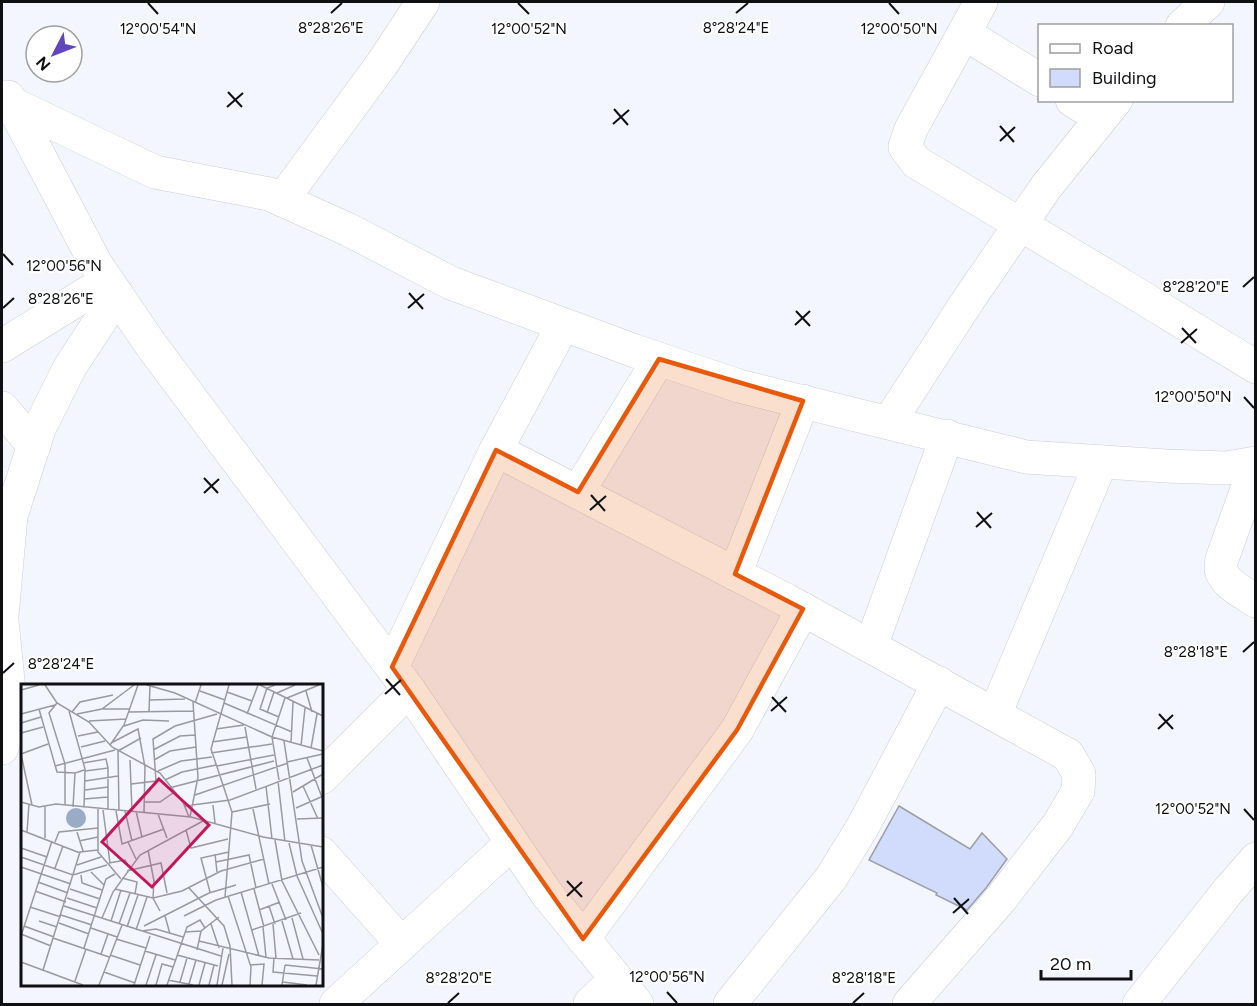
<svg xmlns="http://www.w3.org/2000/svg" width="1257" height="1006" font-family="Figtree,sans-serif">
	<style>
		.building { fill: #d1dbfb; stroke: #9c9ea6; stroke-width: 1.5 }
		.lines { fill: none; stroke-linecap: round; stroke-linejoin: round }
		.minor-casing { stroke: #ccced6; stroke-width: 34 }
		.minor { stroke: #fff; stroke-width: 33 }
		.marked { fill: #e8590c; fill-opacity: 0.2; stroke: #e8590c; stroke-width: 4.5; stroke-linejoin: round }
		.ticks { fill: none; stroke: #0f1012; stroke-width: 2 }
		.inset-road { fill: none; stroke: #989aa0; stroke-width: 1.5 }
		.view { fill: #c2185b; fill-opacity: 0.15; stroke: #c2185b; stroke-width: 3 }
		.inset-edge { fill: none; stroke: #0f1012; stroke-width: 3 }
		.ticks-label { font-size: 15px; text-anchor: middle; fill: #0f1012; stroke: #fff; stroke-width: 4.5; stroke-linejoin: round; paint-order: stroke }
	</style>
	<rect width="100%" height="100%" fill="#f3f6fe"/>
	<polygon class="building" points="899,806 970,849 982,833 1007,859 986,888 967,910 936,895 937,893 869,860"/>
	<g class="lines">
		<g class="minor-casing">
			<g id="minor">
				<polyline points="981,2 911,129 905,147 916,162 1125,287 1256,367"/>
				<polyline points="1182,26 1208,2"/>
				<polyline points="964,33 1040,80"/>
				<polyline points="8,97 96,264 151,345 409,690 547,894 637,1004"/>
				<polyline points="1072,100 1101,118"/>
				<polyline points="11,103 155,172 269,194 349,230 451,283 635,351 739,386 1026,457 1166,466 1226,468 1256,463"/>
				<polyline points="282,200 382,64 423,2"/>
				<polyline points="2,346 107,281"/>
				<polyline points="2,408 34,446"/>
				<polyline points="889,422 969,299 1046,187 1116,100"/>
				<polyline points="496,450 786,600 1068,755 1079,774 1078,791 1058,825 1000,900 909,1004"/>
				<path d="M 1256,464 L 1222,559 C 1221,562 1221,566 1221,569 C 1222,582 1245,594 1256,601"/>
				<polyline points="578,492 659,359"/>
				<polyline points="735,574 803,401"/>
				<polyline points="2,616 11,516 39,429 70,367 117,295"/>
				<polyline points="2,621 9,691 9,723 2,748"/>
				<polyline points="871,646 947,436"/>
				<polyline points="392,667 496,450 563,325"/>
				<polyline points="995,714 1101,462"/>
				<polyline points="321,778 409,690"/>
				<polyline points="321,853 402,944"/>
				<polyline points="583,939 737,730 803,609"/>
				<polyline points="336,1004 512,843"/>
				<polyline points="590,1004 616,979"/>
				<polyline points="730,1004 831,878 862,828 939,683"/>
				<polyline points="1139,1004 1228,891 1256,859"/>
			</g>
		</g>
		<use href="#minor" class="minor"/>
	</g>
	<path class="marked" d="M 659,359 L 803,401 L 735,574 L 803,609 L 737,730 L 583,939 L 392,667 L 496,450 L 578,492 Z"/>
	<path class="ticks" d="M 148,3 L 158,14M 518,3 L 529,14M 889,3 L 899,14M 331,13 L 342,3M 736,13 L 748,3M 228,92 L 242,107M 227,107 L 243,93M 614,109 L 628,125M 613,124 L 629,110M 1000,126 L 1014,142M 1000,141 L 1015,127M 3,254 L 13,265M 1243,287 L 1254,277M 409,293 L 423,309M 3,308 L 14,298M 408,308 L 424,294M 796,311 L 810,326M 795,325 L 810,311M 1182,328 L 1196,343M 1181,343 L 1197,329M 1244,397 L 1254,408M 204,478 L 218,493M 204,493 L 219,479M 591,495 L 605,511M 590,510 L 606,496M 977,512 L 991,528M 976,527 L 992,513M 1243,652 L 1254,642M 3,673 L 14,663M 386,679 L 400,695M 385,694 L 401,680M 772,697 L 786,712M 771,711 L 787,697M 1159,714 L 1173,729M 1158,729 L 1173,715M 1244,809 L 1254,820M 567,881 L 582,897M 567,896 L 582,882M 954,898 L 968,914M 953,913 L 969,899M 667,992 L 677,1003M 448,1003 L 459,993M 853,1003 L 864,993"/>
	<g transform="translate(21 684)">
		<rect width="302" height="302" fill="#f3f6fe"/>
		<path d="M45 134a10 10 0 1 1 20 0a10 10 0 1 1-20 0Z" fill="#99abc6"/>
		<path class="inset-road" d="M 24,1 L 36,19 L 68,38 L 91,63 L 139,89 L 162,118 L 168,133M 126,1 L 154,9 L 251,53 L 302,67M 239,1 L 302,32M 254,1 L 246,4 L 239,25 L 258,33M 0,6 L 18,1M 179,7 L 204,16M 285,7 L 291,28M 206,8 L 231,17M 256,9 L 274,1M 266,14 L 298,1M 129,16 L 164,15M 36,19 L 28,29 L 44,80 L 44,122M 174,19 L 180,1M 203,19 L 271,48M 18,25 L 36,88 L 54,89M 82,25 L 109,25M 48,27 L 64,85 L 63,124M 128,27 L 129,2M 51,28 L 59,18 L 92,11M 107,28 L 172,27M 246,29 L 253,8M 0,30 L 34,21M 56,30 L 81,25 L 113,1M 226,30 L 237,1M 68,37 L 105,35M 0,39 L 20,33M 103,42 L 122,36 L 148,37M 224,43 L 235,105M 195,45 L 223,41M 0,49 L 22,43M 57,52 L 77,48M 263,57 L 281,177 L 302,234M 191,58 L 226,53M 90,59 L 117,45 L 124,83 L 123,128M 270,59 L 272,18M 89,61 L 103,41 L 117,1M 280,62 L 284,24M 60,63 L 84,57M 290,64 L 296,30M 132,66 L 159,52 L 174,51M 190,69 L 251,60M 0,70 L 11,121M 0,70 L 27,60M 286,74 L 302,116M 109,76 L 111,127M 133,76 L 149,67 L 175,63M 266,78 L 302,70M 62,79 L 85,75 L 87,84M 34,82 L 94,66M 196,82 L 253,71M 64,87 L 87,84 L 87,126M 137,87 L 160,77 L 191,73M 144,96 L 161,88 L 195,81M 258,96 L 251,53 L 264,14M 64,97 L 97,92M 257,97 L 264,158M 110,100 L 135,97 L 132,55 L 154,42 L 196,30M 245,102 L 251,155M 282,102 L 297,135M 148,104 L 253,77M 64,106 L 87,103M 272,108 L 302,90M 174,111 L 267,79M 63,115 L 87,113M 0,118 L 18,123 L 35,120 L 170,133 L 242,153 L 302,163M 123,118 L 139,118 L 152,109M 192,121 L 194,139M 24,122 L 24,154M 164,122 L 209,116 L 302,81M 52,123 L 54,89 L 63,86M 275,124 L 300,113M 77,125 L 77,168 L 100,195M 232,125 L 248,200M 82,126 L 89,179M 95,127 L 101,160 L 143,145M 98,127 L 97,67 L 120,54M 104,127 L 111,157M 115,127 L 121,153M 211,128 L 249,120M 137,130 L 146,154M 169,133 L 177,93 L 172,18M 276,135 L 302,134M 0,146 L 59,169M 165,146 L 170,164 L 207,155M 6,148 L 8,120M 56,148 L 62,167M 254,156 L 261,197 L 298,271M 58,157 L 77,153M 34,158 L 38,148 L 77,144M 107,158 L 115,175M 268,159 L 276,192 L 302,250M 290,161 L 302,203M 0,164 L 26,173M 127,166 L 133,197 L 132,214 L 139,227M 194,170 L 196,188M 0,173 L 52,191 L 86,181M 195,178 L 228,171 L 235,204M 88,179 L 104,176 L 108,183M 56,181 L 80,173M 0,183 L 50,200M 34,184 L 42,162M 106,187 L 140,179 L 146,209M 70,188 L 83,201M 60,191 L 61,199 L 81,206M 101,194 L 116,198 L 114,210M 17,198 L 47,209M 251,200 L 265,236M 168,204 L 203,242 L 209,262 L 211,301M 49,205 L 79,215M 94,205 L 132,214 L 161,207 L 200,187 L 243,175M 233,205 L 243,243M 14,207 L 45,218M 189,208 L 180,174 L 208,168M 220,208 L 238,272M 207,212 L 230,283 L 229,301M 204,213 L 211,128 L 190,65 L 208,1M 46,214 L 76,224M 43,222 L 200,272M 248,222 L 254,240M 9,223 L 40,233M 238,226 L 259,218M 40,231 L 71,241M 144,232 L 149,250M 163,232 L 195,216 L 302,183M 81,234 L 92,208 L 119,171 L 182,137M 271,234 L 282,275M 18,237 L 36,243M 90,237 L 100,206M 261,237 L 272,275M 38,239 L 68,250M 98,240 L 109,209M 190,240 L 198,264M 252,240 L 255,274M 3,242 L 33,253M 123,242 L 188,209 L 215,201M 106,243 L 117,211M 242,243 L 245,273M 70,244 L 96,253M 115,246 L 126,213M 231,246 L 280,229M 121,247 L 135,245 L 162,253M 164,248 L 180,247 L 198,233M 0,250 L 30,262M 0,252 L 31,157M 32,254 L 88,273M 95,255 L 125,264M 178,257 L 248,274 L 298,276M 63,264 L 85,195 L 94,190M 176,266 L 180,247M 124,267 L 154,276M 80,270 L 87,250M 89,271 L 119,281M 156,271 L 197,282M 253,274 L 252,288 L 296,292M 0,278 L 62,301M 229,281 L 243,280 L 241,301M 264,281 L 302,285M 22,286 L 59,168 L 77,166M 83,288 L 114,299M 147,296 L 172,301M 54,297 L 65,265M 159,298 L 166,274M 262,298 L 286,301M 168,300 L 175,276M 78,301 L 101,241M 113,301 L 129,252M 125,301 L 135,271M 135,301 L 141,280 L 152,283M 146,301 L 166,243 L 179,236 L 184,244M 178,301 L 184,279M 188,301 L 193,281M 196,301 L 202,264M 201,301 L 208,270M 261,301 L 264,281M 295,301 L 302,260"/>
		<path class="view" d="M 138,95 L 188,141 L 131,203 L 81,158 Z"/>
		<rect width="302" height="302" class="inset-edge"/>
	</g>
	<g class="ticks-label">
		<text x="331" y="33">8°28'26"E</text>
		<text x="736" y="33">8°28'24"E</text>
		<text x="158" y="34">12°00'54"N</text>
		<text x="529" y="34">12°00'52"N</text>
		<text x="899" y="34">12°00'50"N</text>
		<text x="64" y="271">12°00'56"N</text>
		<text x="1196" y="292">8°28'20"E</text>
		<text x="61" y="304">8°28'26"E</text>
		<text x="1193" y="402">12°00'50"N</text>
		<text x="1196" y="657">8°28'18"E</text>
		<text x="61" y="669">8°28'24"E</text>
		<text x="1193" y="814">12°00'52"N</text>
		<text x="667" y="982">12°00'56"N</text>
		<text x="459" y="983">8°28'20"E</text>
		<text x="864" y="983">8°28'18"E</text>
	</g>
	<rect width="1257" height="1006" fill="none" stroke="#0f1012" stroke-width="6"/>
	<rect x="1038" y="24" width="195" height="78" fill="#ffffff" stroke="#9f9fa0" stroke-width="1.5"/>
	<rect x="1050" y="44" width="30" height="9" fill="#ffffff" stroke="#9f9fa0" stroke-width="1.5"/>
	<text x="1092" y="54" font-size="18" fill="#0f1012">Road</text>
	<rect x="1050" y="69" width="30" height="18" fill="#d1dbfb" stroke="#9f9fa0" stroke-width="1.5"/>
	<text x="1092" y="84" font-size="18" fill="#0f1012">Building</text>
	<g transform="translate(54 54) rotate(228)"><circle r="28" fill="#ffffff" stroke="#9f9fa0" stroke-width="1.5"/>
	<path d="M0-4.5L10 22L0 15L-10 22Z" fill="#5f46be"/>
	<text y="-9" font-size="16" font-weight="bold" text-anchor="middle" fill="#0f1012">N</text>
	</g>
	<path d="M1041 970v9h90v-9" fill="none" stroke="#0f1012" stroke-width="3"/>
	<text x="1050" y="970" font-size="18" fill="#0f1012" stroke="#ffffff" stroke-width="4.5" paint-order="stroke">20 m</text>
</svg>
